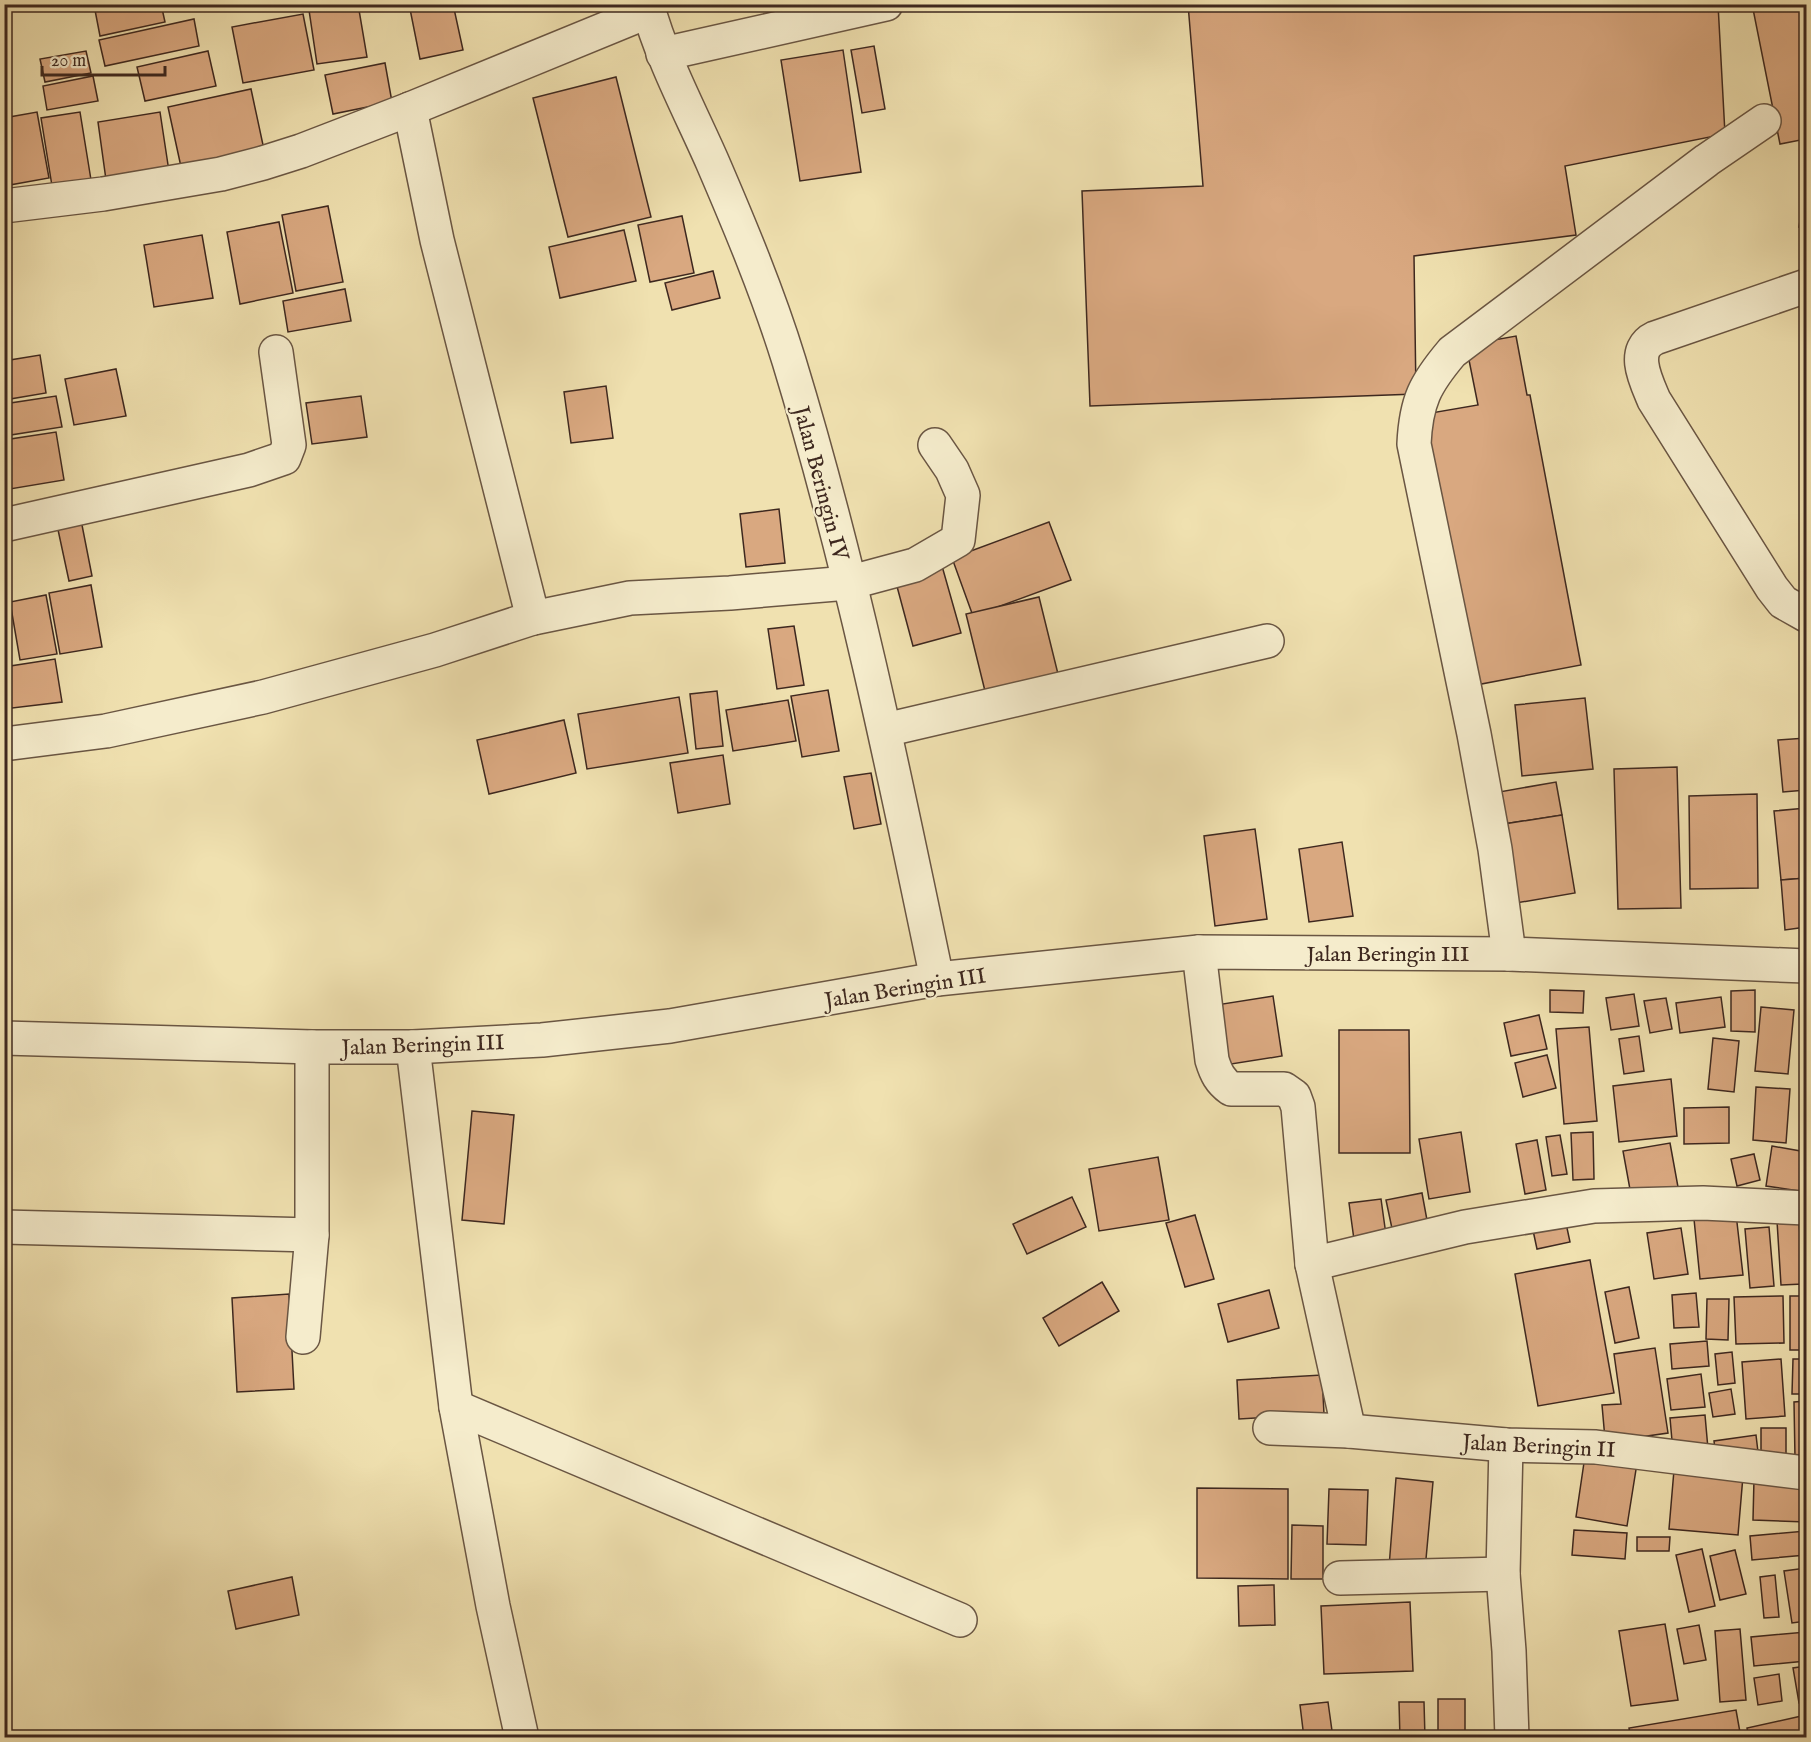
<svg xmlns="http://www.w3.org/2000/svg" width="1811" height="1742" font-family="'IM FELL English',serif">
	<style>
		.building { fill: #d9a880; stroke: #3e281f; stroke-width: 1.5 }
		.lines { fill: none; stroke-linecap: round; stroke-linejoin: round }
		.minor-casing { stroke: #6a5643; stroke-width: 36 }
		.minor { stroke: #f5eccc; stroke-width: 33 }
		.labels { text-anchor: middle; stroke-width: 4.5; stroke-linejoin: round; paint-order: stroke }
		.street-label { font-size: 22px; fill: #3e281f; stroke: #f5eccc }
	</style>
	<rect width="100%" height="100%" fill="#f0e1b0"/>
	<filter id="stains"><feTurbulence type="fractalNoise" baseFrequency=".00333" numOctaves="4"/><feColorMatrix values="0 0 0 0 .2 0 0 0 0 .09 0 0 0 0 .02 0 0 0 .5 -.17"/></filter>
	<radialGradient id="worn" r=".72"><stop offset=".6" stop-color="#630" stop-opacity="0"/><stop offset="1" stop-color="#630" stop-opacity=".3"/></radialGradient>
	<g class="building">
		<polygon points="161,4 165,22 100,36 94,5"/>
		<polygon points="194,4 222,4 222,6 195,10"/>
		<polygon points="347,4 358,4 367,57 317,64 309,10"/>
		<polygon points="409,4 453,4 463,50 420,59"/>
		<polygon points="1188,4 1718,4 1725,134 1565,166 1576,235 1414,256 1416,394 1090,406 1082,191 1203,186"/>
		<polygon points="1752,4 1806,4 1806,139 1780,144"/>
		<polygon points="303,14 314,70 243,83 232,27"/>
		<polygon points="194,19 199,46 105,66 99,40"/>
		<polygon points="874,46 885,109 862,113 851,50"/>
		<polygon points="843,50 861,172 800,181 781,60"/>
		<polygon points="86,51 91,73 45,82 40,59"/>
		<polygon points="208,51 216,86 145,101 137,67"/>
		<polygon points="385,63 392,102 333,114 325,75"/>
		<polygon points="93,76 98,101 47,110 43,86"/>
		<polygon points="616,77 651,217 568,237 533,98"/>
		<polygon points="251,89 266,159 183,176 168,107"/>
		<polygon points="37,112 49,178 4,186 4,118"/>
		<polygon points="80,112 92,186 53,192 41,118"/>
		<polygon points="160,112 170,178 107,187 98,122"/>
		<polygon points="1805,188 1806,188 1806,228 1799,227"/>
		<polygon points="328,206 343,282 296,291 282,215"/>
		<polygon points="682,216 694,273 650,282 638,225"/>
		<polygon points="279,222 293,293 240,304 227,232"/>
		<polygon points="624,230 636,281 560,298 549,247"/>
		<polygon points="202,235 213,298 154,307 144,245"/>
		<polygon points="713,271 720,298 672,310 665,283"/>
		<polygon points="345,289 351,321 288,332 283,301"/>
		<polygon points="1516,336 1527,395 1530,395 1581,665 1476,685 1425,414 1478,405 1466,345"/>
		<polygon points="40,355 46,393 4,400 4,361"/>
		<polygon points="116,369 126,416 74,425 65,379"/>
		<polygon points="606,386 613,438 571,443 564,392"/>
		<polygon points="56,396 62,427 4,436 4,404"/>
		<polygon points="361,396 367,437 312,444 306,403"/>
		<polygon points="56,432 64,480 10,489 4,457 4,440"/>
		<polygon points="779,509 785,563 746,567 740,514"/>
		<polygon points="81,520 92,576 69,581 57,525"/>
		<polygon points="1049,522 1071,580 973,616 952,558"/>
		<polygon points="942,566 961,633 913,646 895,579"/>
		<polygon points="91,585 102,647 60,654 49,593"/>
		<polygon points="46,595 57,654 20,660 10,602"/>
		<polygon points="1039,597 1058,674 985,691 966,614"/>
		<polygon points="794,626 804,685 777,689 768,629"/>
		<polygon points="1806,633 1806,689 1802,634"/>
		<polygon points="55,659 62,702 4,709 4,667"/>
		<polygon points="828,690 839,751 802,757 791,696"/>
		<polygon points="717,691 723,746 696,749 690,694"/>
		<polygon points="679,697 688,753 587,769 578,714"/>
		<polygon points="1585,698 1593,769 1522,776 1515,705"/>
		<polygon points="788,700 796,741 733,751 726,710"/>
		<polygon points="564,720 576,773 489,794 477,740"/>
		<polygon points="1806,738 1806,790 1783,792 1778,740"/>
		<polygon points="723,755 730,804 678,813 670,763"/>
		<polygon points="1677,767 1681,908 1618,909 1614,769"/>
		<polygon points="871,773 881,824 854,829 844,777"/>
		<polygon points="1556,782 1562,815 1504,824 1499,792"/>
		<polygon points="1757,794 1758,888 1690,889 1689,796"/>
		<polygon points="1806,808 1806,878 1781,880 1774,811"/>
		<polygon points="1562,815 1575,893 1516,903 1504,824"/>
		<polygon points="1255,829 1267,919 1215,926 1204,836"/>
		<polygon points="1342,842 1353,916 1309,922 1299,849"/>
		<polygon points="1806,878 1806,927 1785,930 1781,880"/>
		<polygon points="1550,990 1584,991 1583,1013 1550,1012"/>
		<polygon points="1755,990 1755,1032 1731,1031 1731,991"/>
		<polygon points="1634,994 1639,1026 1611,1030 1606,998"/>
		<polygon points="1273,996 1282,1056 1225,1065 1216,1005"/>
		<polygon points="1721,997 1725,1027 1680,1033 1676,1003"/>
		<polygon points="1666,998 1672,1029 1650,1033 1644,1001"/>
		<polygon points="1761,1007 1794,1010 1788,1074 1755,1071"/>
		<polygon points="1539,1015 1547,1049 1511,1056 1504,1023"/>
		<polygon points="1589,1027 1597,1121 1564,1124 1556,1029"/>
		<polygon points="1339,1030 1409,1030 1410,1153 1339,1153"/>
		<polygon points="1639,1036 1644,1071 1624,1074 1619,1039"/>
		<polygon points="1713,1038 1739,1041 1734,1092 1708,1089"/>
		<polygon points="1547,1055 1556,1088 1523,1097 1515,1063"/>
		<polygon points="1671,1079 1677,1136 1619,1142 1613,1086"/>
		<polygon points="1756,1087 1790,1089 1786,1143 1753,1140"/>
		<polygon points="1729,1107 1729,1143 1684,1144 1684,1108"/>
		<polygon points="472,1111 514,1115 504,1224 462,1220"/>
		<polygon points="1461,1132 1470,1192 1429,1199 1419,1139"/>
		<polygon points="1593,1132 1594,1179 1573,1180 1571,1133"/>
		<polygon points="1560,1135 1567,1174 1552,1176 1546,1137"/>
		<polygon points="1537,1140 1546,1190 1525,1194 1516,1144"/>
		<polygon points="1670,1143 1678,1187 1631,1195 1623,1151"/>
		<polygon points="1772,1146 1806,1152 1806,1192 1766,1186"/>
		<polygon points="1754,1154 1760,1180 1737,1186 1731,1159"/>
		<polygon points="1158,1157 1169,1220 1099,1231 1089,1169"/>
		<polygon points="1422,1193 1429,1231 1394,1238 1386,1200"/>
		<polygon points="1072,1197 1086,1227 1027,1254 1013,1224"/>
		<polygon points="1381,1199 1387,1242 1355,1247 1349,1203"/>
		<polygon points="1735,1205 1743,1275 1700,1279 1693,1209"/>
		<polygon points="1564,1214 1570,1242 1537,1249 1531,1221"/>
		<polygon points="1195,1215 1214,1279 1185,1287 1166,1223"/>
		<polygon points="1799,1220 1803,1284 1781,1285 1777,1221"/>
		<polygon points="1769,1227 1774,1286 1750,1288 1745,1229"/>
		<polygon points="1681,1228 1688,1274 1654,1279 1647,1233"/>
		<polygon points="1590,1260 1614,1393 1538,1406 1515,1274"/>
		<polygon points="1102,1282 1119,1311 1059,1346 1043,1318"/>
		<polygon points="1629,1287 1639,1338 1615,1343 1605,1292"/>
		<polygon points="1269,1290 1279,1328 1228,1342 1218,1304"/>
		<polygon points="1696,1293 1699,1327 1674,1328 1672,1295"/>
		<polygon points="289,1294 294,1389 237,1392 232,1298"/>
		<polygon points="1783,1296 1784,1343 1736,1344 1734,1297"/>
		<rect x="1790" y="1296" width="16" height="54"/>
		<polygon points="1707,1299 1729,1299 1728,1340 1706,1339"/>
		<polygon points="1707,1341 1709,1366 1672,1369 1670,1344"/>
		<polygon points="1655,1348 1668,1433 1626,1439 1605,1439 1602,1405 1621,1404 1614,1354"/>
		<polygon points="1732,1352 1735,1383 1718,1385 1715,1354"/>
		<polygon points="1781,1359 1785,1416 1746,1419 1742,1362"/>
		<polygon points="1793,1359 1806,1359 1806,1394 1792,1394"/>
		<polygon points="1701,1374 1705,1407 1671,1410 1667,1379"/>
		<polygon points="1322,1375 1324,1414 1239,1419 1237,1380"/>
		<polygon points="1731,1389 1735,1414 1713,1417 1709,1393"/>
		<polygon points="1806,1401 1806,1457 1795,1458 1794,1402"/>
		<polygon points="1705,1415 1708,1449 1673,1452 1670,1418"/>
		<rect x="1761" y="1428" width="25" height="31"/>
		<polygon points="1756,1435 1758,1452 1716,1457 1714,1441"/>
		<polygon points="1586,1449 1638,1457 1627,1526 1576,1517"/>
		<polygon points="1674,1470 1743,1476 1738,1535 1669,1529"/>
		<polygon points="1396,1478 1433,1482 1425,1570 1389,1567"/>
		<polygon points="1754,1479 1806,1481 1806,1522 1753,1520"/>
		<polygon points="1197,1488 1288,1489 1288,1579 1197,1578"/>
		<polygon points="1329,1489 1368,1490 1366,1545 1327,1544"/>
		<polygon points="1292,1525 1323,1526 1323,1579 1291,1579"/>
		<polygon points="1574,1530 1627,1533 1625,1559 1572,1555"/>
		<polygon points="1806,1531 1806,1555 1752,1560 1750,1536"/>
		<polygon points="1637,1537 1670,1537 1669,1551 1637,1551"/>
		<polygon points="1702,1549 1715,1606 1689,1612 1676,1555"/>
		<polygon points="1735,1550 1746,1594 1720,1600 1710,1556"/>
		<polygon points="1806,1568 1806,1621 1792,1623 1784,1571"/>
		<polygon points="1775,1575 1779,1617 1764,1618 1760,1577"/>
		<polygon points="292,1577 299,1615 236,1629 228,1591"/>
		<polygon points="1274,1585 1275,1625 1239,1626 1238,1586"/>
		<polygon points="1410,1602 1413,1671 1324,1674 1321,1606"/>
		<polygon points="1665,1624 1678,1700 1631,1706 1619,1631"/>
		<polygon points="1699,1625 1706,1660 1684,1664 1677,1629"/>
		<polygon points="1740,1629 1746,1700 1720,1702 1715,1631"/>
		<polygon points="1806,1632 1806,1661 1754,1666 1751,1637"/>
		<polygon points="1806,1666 1806,1702 1799,1703 1793,1668"/>
		<polygon points="1779,1674 1782,1701 1758,1705 1754,1678"/>
		<rect x="1438" y="1699" width="27" height="39"/>
		<polygon points="1328,1702 1333,1738 1304,1738 1300,1705"/>
		<polygon points="1399,1702 1424,1702 1425,1738 1400,1738"/>
		<polygon points="1736,1710 1741,1738 1631,1738 1629,1728"/>
		<polygon points="1806,1715 1806,1738 1749,1738 1747,1728"/>
	</g>
	<g class="lines">
		<g class="minor-casing">
			<g id="minor">
				<path d="M 647,4 C 662,59 689,109 712,161 C 740,226 768,293 789,361 C 851,564 894,772 937,979"/>
				<polyline points="663,54 886,4"/>
				<polyline points="4,206 103,194 221,174 263,163 301,151 410,109 649,11"/>
				<path d="M 1806,286 L 1655,338 C 1630,350 1646,381 1654,400 L 1772,588 L 1783,602 L 1806,615"/>
				<polyline points="4,525 249,470 284,458 289,445 276,352"/>
				<polyline points="533,618 630,598 730,593 848,583 915,565 958,540 963,495 952,470 935,445"/>
				<polyline points="885,730 1267,641"/>
				<polyline points="4,744 106,731 263,697 435,650 533,618 437,240 410,109"/>
				<path d="M 1199,952 L 1212,1060 C 1216,1073 1220,1081 1231,1089 L 1284,1089 L 1294,1096 L 1298,1107 L 1312,1264 L 1349,1431"/>
				<path d="M 1509,954 L 1495,849 L 1474,734 L 1414,444 C 1416,401 1425,384 1452,352 L 1707,160 L 1764,121"/>
				<polyline points="4,1038 312,1047 413,1047 542,1040 670,1026 937,979 1199,952 1509,954 1806,966"/>
				<polyline points="413,1047 456,1407 493,1606 522,1738"/>
				<polyline points="4,1227 312,1235 312,1047"/>
				<polyline points="1312,1264 1465,1227 1594,1206 1703,1203 1806,1208"/>
				<polyline points="303,1337 312,1235"/>
				<polyline points="456,1407 960,1620"/>
				<polyline points="1270,1428 1349,1431 1506,1445 1596,1447 1806,1473"/>
				<polyline points="1506,1445 1503,1574 1509,1651 1512,1738"/>
				<polyline points="1340,1578 1503,1574"/>
			</g>
		</g>
		<use href="#minor" class="minor"/>
	</g>
	<g class="labels">
		<g class="street-label">
			<text transform="translate(822 483) rotate(75)" y="8">Jalan Beringin IV</text>
			<text x="1388" y="961">Jalan Beringin III</text>
			<text transform="translate(905 987) rotate(-9)" y="8">Jalan Beringin III</text>
			<text transform="translate(423 1044) rotate(-2)" y="8">Jalan Beringin III</text>
			<text transform="translate(1539 1445) rotate(3)" y="8">Jalan Beringin II</text>
		</g>
	</g>
	<rect width="1811" height="1742" fill="none" stroke="#f0e1b0" stroke-width="24"/>
	<rect x="6" y="6" width="1799" height="1730" fill="none" stroke="#3e281f" stroke-width="3"/>
	<rect x="12" y="12" width="1787" height="1718" fill="none" stroke="#3e281f" stroke-width="1.5"/>
	<path d="M42 66v9h123v-9" fill="none" stroke="#3e281f" stroke-width="3"/>
	<text x="51" y="66" font-size="18" fill="#3e281f" stroke="#f5eccc" stroke-width="4.5" paint-order="stroke">20 m</text>
	<rect width="100%" height="100%" filter="url(#stains)"/>
	<rect width="100%" height="100%" fill="url(#worn)"/>
</svg>
